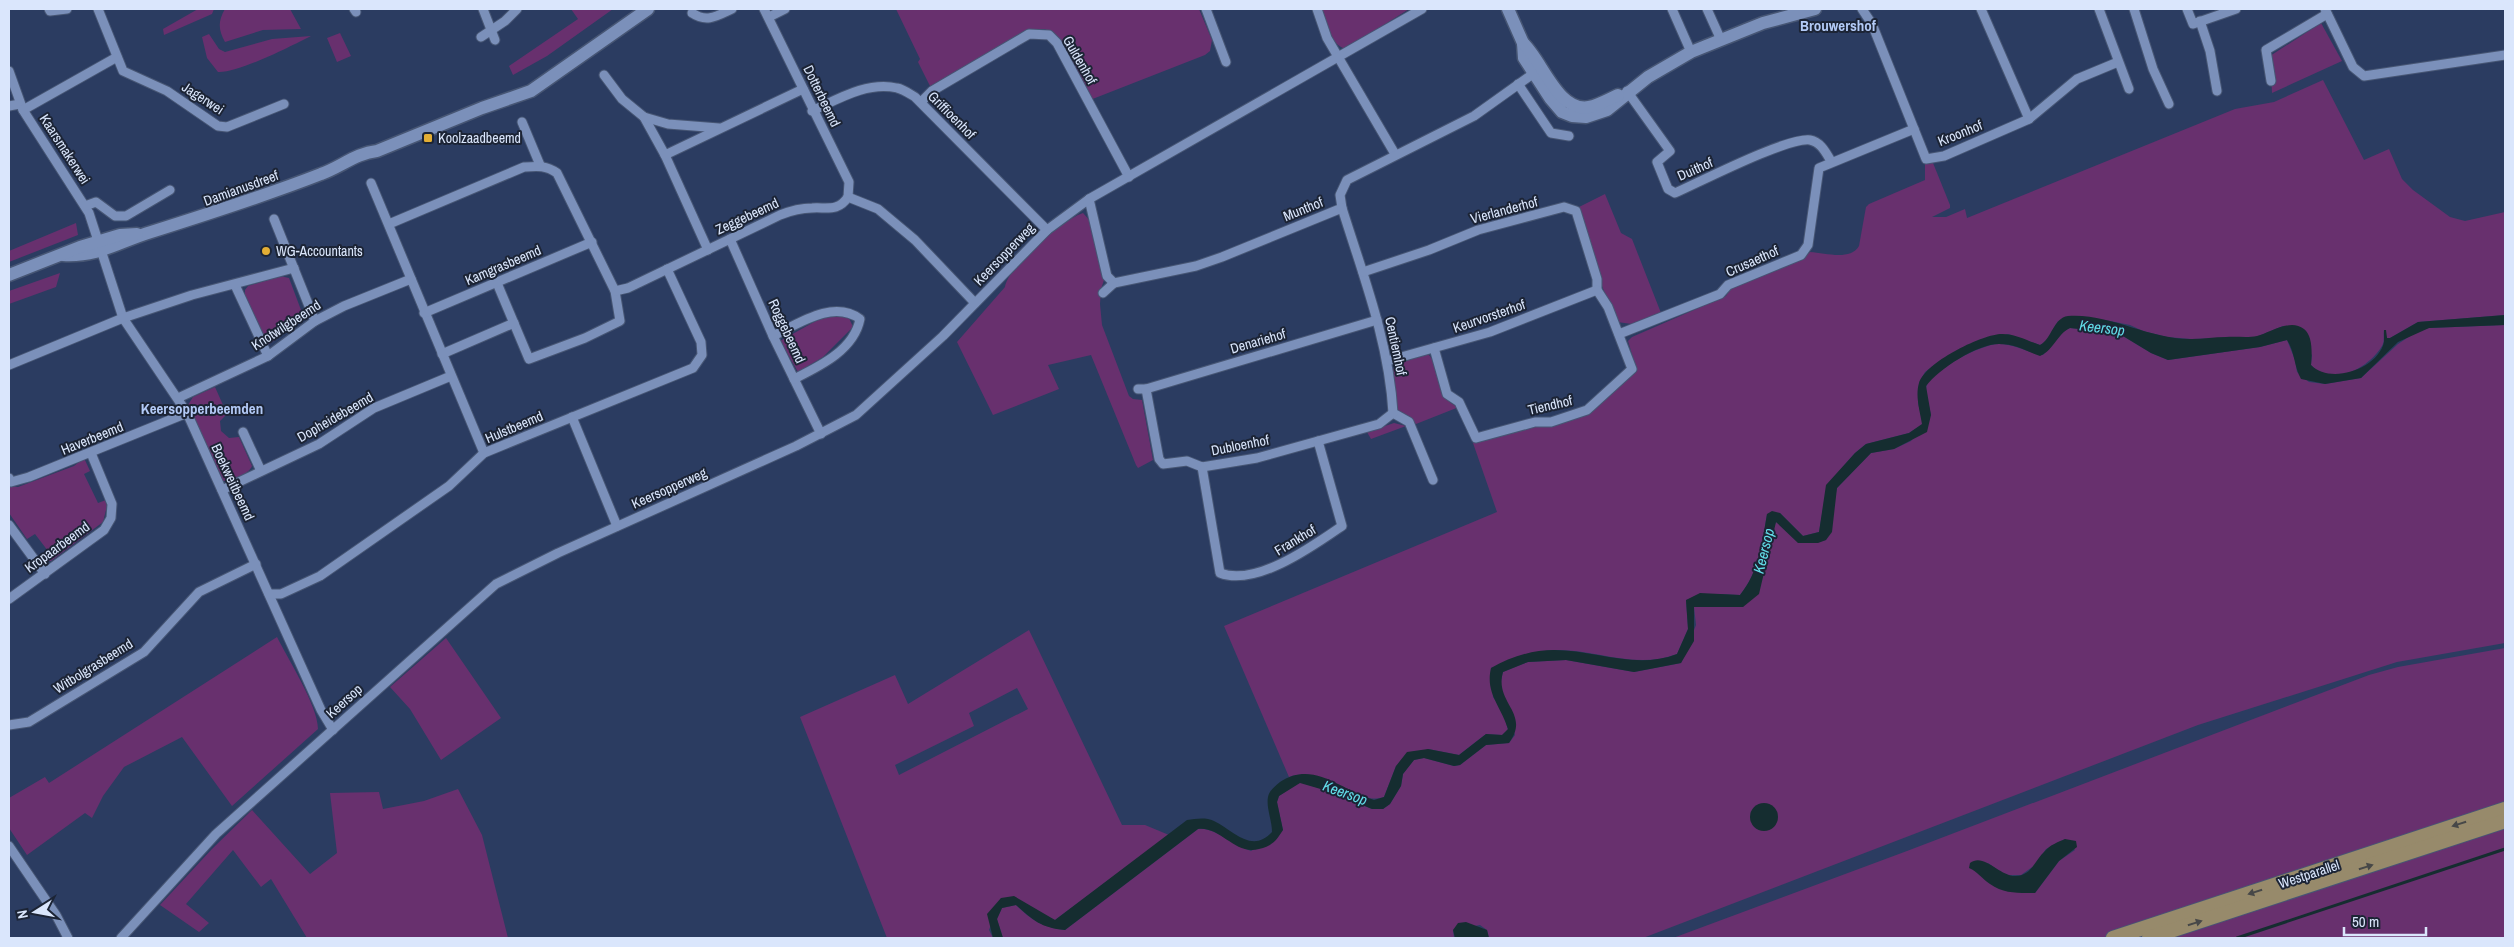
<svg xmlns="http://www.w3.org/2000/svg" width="2514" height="947" font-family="'Archivo Narrow',sans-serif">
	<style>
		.green { fill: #68306e; fill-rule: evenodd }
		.water { fill: #152d30 }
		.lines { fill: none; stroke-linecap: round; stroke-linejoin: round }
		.stream { stroke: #152d30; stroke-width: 3 }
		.street-casing { stroke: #475674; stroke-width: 11 }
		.secondary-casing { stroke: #475674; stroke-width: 15 }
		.primary-casing { stroke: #475674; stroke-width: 16 }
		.street { stroke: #7b90ba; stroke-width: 9 }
		.secondary { stroke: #7b90ba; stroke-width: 12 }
		.primary { stroke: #978a6b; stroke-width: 14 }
		.oneway { fill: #474848 }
		.poi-dot { fill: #e3ae35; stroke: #1c2435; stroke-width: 2 }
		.labels { text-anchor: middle; stroke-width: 4; stroke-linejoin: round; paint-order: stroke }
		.street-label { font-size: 14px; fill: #dae6fc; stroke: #1c2435 }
		.poi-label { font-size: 14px; fill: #dae6fc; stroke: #1c2435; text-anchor: start }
		.neighbourhood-label { font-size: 15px; font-weight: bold; fill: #b3caf6; stroke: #1c2435 }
		.water-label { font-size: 15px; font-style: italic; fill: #62dee9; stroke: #1c2435 }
	</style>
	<rect width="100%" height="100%" fill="#2b3c61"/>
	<g class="green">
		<polygon points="198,9 214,9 212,14 164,35 163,29"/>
		<path d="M 225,9 L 290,9 L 301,29 L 263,30 L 225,42 C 218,29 218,21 225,9 Z"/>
		<polygon points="571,9 613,9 547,56 513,75 509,66 578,19"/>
		<polygon points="896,9 1199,9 1212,40 1210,51 1205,55 1090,100 1059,39 1045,29 1030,29 931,88 918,62 920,59"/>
		<path d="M 1322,9 L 1409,9 L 1346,49 C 1329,44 1327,24 1322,9 Z"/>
		<polygon points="2321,23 2342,61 2272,93 2270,56"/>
		<polygon points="340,33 351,56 337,62 327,38"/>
		<path d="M 209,34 L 219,49 L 225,52 L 272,39 L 311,36 C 291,46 239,73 218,72 L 207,58 L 202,37 Z"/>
		<path d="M 2323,80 L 2364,160 L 2389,149 L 2402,179 L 2413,190 L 2450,217 L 2465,221 L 2505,212 L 2505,315 L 2418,322 L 2390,338 L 2387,338 L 2384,330 C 2383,335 2385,341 2382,346 C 2369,368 2332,388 2311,365 L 2312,355 L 2283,326 L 2256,337 L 2191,339 L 2167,337 L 2143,331 L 2130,325 L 2105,320 L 2058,321 L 2046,342 L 2040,345 L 2008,334 L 1941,360 L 1925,372 L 1919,383 L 1918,403 L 1923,424 L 1909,433 L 1866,444 L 1855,453 L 1827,485 L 1819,532 L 1803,536 L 1780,513 L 1767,514 C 1762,543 1759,572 1740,595 L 1719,594 L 1686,600 L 1688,629 L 1677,654 C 1636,670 1596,649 1555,650 C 1539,650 1508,663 1491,668 L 1493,697 L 1503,712 L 1508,730 L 1502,735 L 1486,734 L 1459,755 L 1428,749 L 1396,766 L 1384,797 C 1350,807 1326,764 1289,777 L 1224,626 L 1497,512 L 1473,443 L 1540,425 C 1582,427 1609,396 1637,371 L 1628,341 L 1632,337 L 1726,296 L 1731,288 L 1805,257 L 1810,252 C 1826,253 1850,261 1859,246 L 1866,207 L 1869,204 L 1925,180 L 1925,158 L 1933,163 L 1950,205 L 1950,208 L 1932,217 L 1946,217 L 1965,209 L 1967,218 L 2235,109 L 2274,102 Z"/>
		<polygon points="1605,194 1621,233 1632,239 1661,313 1632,324 1617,322 1602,286 1582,215 1577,208"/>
		<path d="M 1083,213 L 1091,222 L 1104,280 L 1101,289 L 1100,304 L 1102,325 L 1129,396 L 1133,399 L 1142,400 L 1153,460 L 1138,468 L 1136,465 L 1091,355 L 1048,365 L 1059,389 L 993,415 L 957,342 L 1005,287 C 1007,267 1064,219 1083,213 Z"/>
		<polygon points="76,223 78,235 9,262 9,251"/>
		<polygon points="60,273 56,287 9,304 9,291"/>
		<polygon points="280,276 289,278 304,318 268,345 263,340 245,296 245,290 248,286"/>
		<polygon points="844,316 849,318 853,327 823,357 798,372 780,341 823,317"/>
		<path d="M 2505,325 L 2505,643 L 2397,662 L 2198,725 L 1643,938 L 1489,938 L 1487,930 L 1480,925 L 1453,930 L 1454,938 L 1003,938 L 997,919 L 1002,908 L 1016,905 C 1031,920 1044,928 1065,930 L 1198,829 C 1215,827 1234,846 1251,851 L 1283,830 L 1277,802 L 1279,796 L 1300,782 L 1331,792 L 1372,809 L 1383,809 L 1390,804 L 1401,786 L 1403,774 L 1414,760 L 1424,758 L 1454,766 L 1460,765 L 1486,745 L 1509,743 L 1515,735 L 1500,685 L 1503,672 L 1528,662 L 1566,660 L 1634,672 L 1681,663 L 1696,625 L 1694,607 L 1743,607 L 1776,522 L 1815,543 L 1826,540 L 1837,488 L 1871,453 L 1894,449 L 1911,441 L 1931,415 C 1930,408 1924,391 1927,385 C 1935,369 1981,344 1999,344 C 2015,344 2028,353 2043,355 L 2064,331 L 2070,328 L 2118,333 L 2151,353 L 2168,360 L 2260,347 L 2287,340 L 2295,360 L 2297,372 L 2309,382 L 2325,384 L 2361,378 L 2398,344 L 2416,332 L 2429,328 Z"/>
		<path d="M 1428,354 C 1442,368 1436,401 1459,407 L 1416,424 L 1397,409 L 1393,370 L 1398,360 Z"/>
		<path d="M 215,387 L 227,414 L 220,421 L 221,431 L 229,438 L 239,437 L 252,466 C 249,474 231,482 223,481 L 188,405 L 193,397 Z"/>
		<polygon points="1394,423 1406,426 1371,439 1367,432"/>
		<polygon points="84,458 90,471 84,474 98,503 106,500 107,506 103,522 51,561 42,561 39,557 48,551 35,534 27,539 9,513 9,486 18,487 74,466"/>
		<path d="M 1029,630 L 1122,825 L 1145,825 L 1169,835 L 1055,920 L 1001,898 L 989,930 L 993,938 L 887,938 L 800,717 L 895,675 L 908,704 ZM 1017,688 L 1028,709 L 899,775 L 895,765 L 974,726 L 969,713 Z"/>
		<path d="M 277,637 C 288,659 318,706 318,729 L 232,806 L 182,737 L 124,767 L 103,796 L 92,818 L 85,813 L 27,855 L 9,828 L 9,798 L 45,777 L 49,783 Z"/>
		<polygon points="446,638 501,718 441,760 410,709 390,687"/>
		<path d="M 2505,648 L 2505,805 L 2103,938 L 1673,938 L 1907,851 L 2369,675 L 2398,667 ZM 2065,839 L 2075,850 L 2059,861 L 2035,893 C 2005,892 1997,887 1974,870 L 1988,863 L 2005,875 L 2021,875 L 2035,865 L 2046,849 Z"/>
		<polygon points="458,789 482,835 508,938 307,938 271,879 261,887 233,850 186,904 209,923 199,932 160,905 212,849 252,810 310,874 337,853 330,793 379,792 383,809 424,801"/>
		<polygon points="2505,823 2505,938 2158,938"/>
	</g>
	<g class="water">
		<path d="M 2505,315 L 2505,325 L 2429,328 L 2398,342 L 2361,378 L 2325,384 L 2301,379 C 2294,367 2295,352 2287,340 L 2260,347 L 2168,360 L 2151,353 L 2118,333 L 2070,328 C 2057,334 2054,350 2040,356 C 2026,351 2015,344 1999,344 C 1977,344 1939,369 1926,386 L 1931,415 L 1927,432 L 1894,449 L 1871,453 L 1837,488 L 1832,532 L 1826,540 L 1818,543 L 1798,543 L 1776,522 L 1759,594 L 1743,607 L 1694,607 L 1694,641 L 1681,663 L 1634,672 L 1566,660 L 1528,662 L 1503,672 C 1494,703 1531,713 1509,743 L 1486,745 L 1460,765 L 1454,766 L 1424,758 L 1414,760 L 1403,774 L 1401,786 L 1390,804 L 1383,809 L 1372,809 L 1331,792 L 1300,783 L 1279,796 L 1277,802 L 1283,830 C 1276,841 1272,846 1259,849 C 1235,856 1221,826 1198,829 L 1065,930 C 1041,928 1033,920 1016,905 L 1002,908 L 997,919 L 1003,938 L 993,938 L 987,914 L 1001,898 L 1014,896 L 1055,920 L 1187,820 C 1196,819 1205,817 1214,821 C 1234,831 1252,854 1272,832 C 1272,820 1266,808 1268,797 C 1269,791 1275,786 1280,782 C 1314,760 1340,790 1374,800 L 1384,797 L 1396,766 L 1407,752 L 1428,749 L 1459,755 L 1486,734 L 1502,735 L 1508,729 C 1501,706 1485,693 1491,668 C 1510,657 1532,650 1554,650 C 1595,650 1636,670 1677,654 L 1688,629 L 1686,600 L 1700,593 L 1740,595 C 1759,572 1762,543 1767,514 L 1772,511 L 1780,513 L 1803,536 L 1819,532 L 1826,485 L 1855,453 L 1866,444 L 1909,433 L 1922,424 C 1920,411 1915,396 1919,383 C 1926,362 1979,336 2000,334 C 2014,333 2028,341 2040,345 C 2052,339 2053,318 2068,316 C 2111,313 2149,340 2192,339 C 2203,339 2215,337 2226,337 C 2236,336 2247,338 2257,336 C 2270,333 2290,318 2304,329 C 2313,336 2312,354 2311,365 C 2330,385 2378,369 2384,342 C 2384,338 2384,334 2384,330 L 2386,330 L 2387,338 L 2390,338 L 2418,322 Z"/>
		<circle cx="1764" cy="817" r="14"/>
		<path d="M 2065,839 L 2076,841 L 2077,847 L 2059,861 L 2035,893 C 2019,893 2004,894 1990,884 C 1981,878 1978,872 1969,868 L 1970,863 C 1984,852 2000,877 2016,876 C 2032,875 2035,860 2045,851 C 2050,845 2058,842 2065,839 Z"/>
		<polygon points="1466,922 1487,930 1489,938 1455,938 1453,930 1458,923"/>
	</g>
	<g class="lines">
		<polyline class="stream" points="2237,938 2505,849"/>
		<g class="street-casing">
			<g id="street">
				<polyline points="49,9 50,11 67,9"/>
				<polyline points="98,9 123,71 167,91 218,126 227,127 284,104"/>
				<polyline points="354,9 356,12"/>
				<polyline points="483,9 495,40"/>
				<polyline points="764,9 849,182 848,197"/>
				<polyline points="1206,9 1226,62"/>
				<polyline points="1317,9 1327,38 1395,154"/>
				<polyline points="1672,9 1691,52"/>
				<polyline points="1707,9 1721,40"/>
				<polyline points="1862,9 1872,24 1926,159 1944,156 2029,119 2077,79 2118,62"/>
				<polyline points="1981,9 2029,119"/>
				<polyline points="2099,9 2129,89"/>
				<polyline points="2134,9 2153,69 2169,104"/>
				<polyline points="2187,9 2193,24 2236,9"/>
				<polyline points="2325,9 2353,67 2364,76 2505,55"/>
				<path d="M 692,13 C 707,23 717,16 732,9"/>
				<polyline points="769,17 785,9"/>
				<polyline points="2200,21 2210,51 2217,91"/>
				<polyline points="481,37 505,21 517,9"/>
				<polyline points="9,71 23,110 89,213 123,318 187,413 321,710 333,730"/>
				<polyline points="604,75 622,99 644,117 665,155 708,250"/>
				<polyline points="2271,81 2266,50 2327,14"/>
				<polyline points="1518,84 1551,133 1569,136"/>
				<path d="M 1627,91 L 1670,151 L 1657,162 L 1668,189 L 1675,193 C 1700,182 1787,137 1810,140 C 1821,142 1826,153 1831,161"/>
				<polyline points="921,102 932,91 1029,34 1049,35 1057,43 1129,177"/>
				<polyline points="9,106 20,104"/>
				<polyline points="23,110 117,57"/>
				<path d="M 812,111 C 838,99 868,81 897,88 C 903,89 910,94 915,97 L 1047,230"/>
				<polyline points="644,117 668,124 719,128"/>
				<polyline points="522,122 540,165"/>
				<polyline points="665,155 803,89"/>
				<polyline points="371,183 484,453"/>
				<polyline points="1089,199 1107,276 1114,283 1196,266 1222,257 1342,208 1340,195 1347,180 1474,116 1537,71"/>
				<polyline points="85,206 96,202 115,216 126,216 170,190"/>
				<path d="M 1342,208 C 1363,275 1389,342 1393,413 L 1409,422 L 1433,480"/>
				<polyline points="274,219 315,321"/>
				<path d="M 389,224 L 524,167 C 537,166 546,165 557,173 L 615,291 L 620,321 L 585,338 L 529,359 L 497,283"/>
				<polyline points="730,239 773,336 821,434"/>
				<polyline points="1363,272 1429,250 1478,230 1564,207 1576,211 1597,279 1597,290 1608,307 1632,369 1587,410 1551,422 1535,422 1476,438 1459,402 1447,394 1434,348"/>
				<polyline points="235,285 268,356"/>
				<path d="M 615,291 L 628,288 L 780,215 C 790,211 800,208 812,208 C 827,207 838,212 848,197 L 878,209 L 915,240 L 975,303"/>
				<polyline points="1103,293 1114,283"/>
				<polyline points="424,313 592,242"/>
				<polyline points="1619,334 1720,294 1728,285 1801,255 1808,245 1819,168 1914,129"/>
				<path d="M 773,336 C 798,324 833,299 860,319 C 854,350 820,366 794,379"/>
				<polyline points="442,354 514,323"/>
				<polyline points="1387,361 1490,332 1597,290"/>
				<polyline points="9,365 123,318 192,295 294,268"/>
				<polyline points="1138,389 1146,389 1377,320"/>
				<polyline points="1146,389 1159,459 1163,464 1187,461 1202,467 1257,458 1379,424 1393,413"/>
				<polyline points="178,398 268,356 315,321 344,306 411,279"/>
				<polyline points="572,417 617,526"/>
				<polyline points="243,432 261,471"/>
				<path d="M 1202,467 L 1220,573 C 1256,587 1313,546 1342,526 L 1318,441"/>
				<polyline points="9,478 11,482 29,477 187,413"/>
				<polyline points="222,490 319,444 374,408 451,376"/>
				<polyline points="9,525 45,574"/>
				<polyline points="269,594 281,594 320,576 449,486 484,453 693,368 702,355 701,342 667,269"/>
				<polyline points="9,599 104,530 111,518 112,504 91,453"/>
				<polyline points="9,725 29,722 144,652 199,592 256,564"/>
				<polyline points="9,846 56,915 68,938"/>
				<polyline points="121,938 216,834 496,584 558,553 796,446 856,415 943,336 1047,230 1089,199 1422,9"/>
			</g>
		</g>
		<g class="secondary-casing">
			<g id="secondary">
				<polyline points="1508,9 1523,43 1524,58 1550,98 1562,112 1572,116 1586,117 1607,110 1648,77 1691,52 1763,23 1815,9"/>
				<path d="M 1523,43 C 1542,60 1558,113 1589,107 C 1599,105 1609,99 1618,95"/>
				<path d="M 63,255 C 99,257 118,242 151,232 C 208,214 265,196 321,174 C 341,167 356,153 377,151 L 482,108 L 531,91 L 648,9"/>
				<polyline points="9,275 80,247 120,235 137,234"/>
			</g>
		</g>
		<g class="primary-casing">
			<g id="primary">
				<polyline points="2113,938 2505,809"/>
				<polyline points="2149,938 2505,821"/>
			</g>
		</g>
		<use href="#street" class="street"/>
		<use href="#secondary" class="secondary"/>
		<use href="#primary" class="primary"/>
	</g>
	<defs><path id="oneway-solid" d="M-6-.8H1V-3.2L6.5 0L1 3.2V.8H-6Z" transform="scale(1.25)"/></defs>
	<g class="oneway">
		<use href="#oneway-solid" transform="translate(2459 824) rotate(162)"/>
		<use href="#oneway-solid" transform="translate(2366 867) rotate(-18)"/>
		<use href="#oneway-solid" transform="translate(2255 892) rotate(162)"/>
		<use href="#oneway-solid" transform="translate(2195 923) rotate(-18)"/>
	</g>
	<g class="poi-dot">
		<rect x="423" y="133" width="10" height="10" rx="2.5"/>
		<circle cx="266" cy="251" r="5"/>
	</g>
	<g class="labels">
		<g class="street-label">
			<text transform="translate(1080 60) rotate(60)" y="5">Guldenhof</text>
			<text transform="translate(822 96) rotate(64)" y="5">Dotterbeemd</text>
			<text transform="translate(203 98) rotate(33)" y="5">Jagerwei</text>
			<text transform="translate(952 115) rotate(45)" y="5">Griffioenhof</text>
			<text transform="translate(1960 133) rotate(-22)" y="5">Kroonhof</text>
			<text transform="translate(65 149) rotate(57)" y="5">Kaarsmakerwei</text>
			<text transform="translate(1695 169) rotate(-24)" y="5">Duithof</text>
			<text transform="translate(241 188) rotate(-20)" y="5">Damianusdreef</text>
			<text transform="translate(1303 209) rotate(-22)" y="5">Munthof</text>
			<text transform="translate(1504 210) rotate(-15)" y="5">Vierlanderhof</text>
			<text transform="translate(747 216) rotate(-25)" y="5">Zeggebeemd</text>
			<text transform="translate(1004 254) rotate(-46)" y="5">Keersopperweg</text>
			<text transform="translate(1752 261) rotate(-24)" y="5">Crusaethof</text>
			<text transform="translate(503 265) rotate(-23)" y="5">Kamgrasbeemd</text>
			<text transform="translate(1489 316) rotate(-19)" y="5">Keurvorsterhof</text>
			<text transform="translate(286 325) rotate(-33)" y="5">Knotwilgbeemd</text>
			<text transform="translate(787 331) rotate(65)" y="5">Roggebeemd</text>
			<text transform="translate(1258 341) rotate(-16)" y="5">Denariehof</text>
			<text transform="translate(1396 346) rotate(78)" y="5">Centiemhof</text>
			<text transform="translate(1550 405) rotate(-13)" y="5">Tiendhof</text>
			<text transform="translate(335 417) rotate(-30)" y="5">Dopheidebeemd</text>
			<text transform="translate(514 427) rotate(-23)" y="5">Hulstbeemd</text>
			<text transform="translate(92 438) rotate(-22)" y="5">Haverbeemd</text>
			<text transform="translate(1240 445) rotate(-11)" y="5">Dubloenhof</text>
			<text transform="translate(233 482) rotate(65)" y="5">Boekweitbeemd</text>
			<text transform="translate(669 488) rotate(-24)" y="5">Keersopperweg</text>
			<text transform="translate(1295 540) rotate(-31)" y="5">Frankhof</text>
			<text transform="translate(57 547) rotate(-36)" y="5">Kropaarbeemd</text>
			<text transform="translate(93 666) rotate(-32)" y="5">Witbolgrasbeemd</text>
			<text transform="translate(344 701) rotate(-42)" y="5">Keersop</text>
			<text transform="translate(2309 874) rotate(-18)" y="5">Westparallel</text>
		</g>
		<g class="poi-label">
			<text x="438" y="143">Koolzaadbeemd</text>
			<text x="276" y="256">WG-Accountants</text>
		</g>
		<g class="neighbourhood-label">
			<text x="1838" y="31">Brouwershof</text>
			<text x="202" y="414">Keersopperbeemden</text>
		</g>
		<g class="water-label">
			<text transform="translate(2102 328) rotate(7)" y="5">Keersop</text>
			<text transform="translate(1764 551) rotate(-76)" y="5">Keersop</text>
			<text transform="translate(1345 793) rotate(20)" y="5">Keersop</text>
		</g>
	</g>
	<rect width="2514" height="947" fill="none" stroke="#dae6fc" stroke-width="20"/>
	<g transform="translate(35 912) rotate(259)" stroke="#1c2435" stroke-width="4" paint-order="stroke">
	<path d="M0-4L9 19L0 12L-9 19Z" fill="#dae6fc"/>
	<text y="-8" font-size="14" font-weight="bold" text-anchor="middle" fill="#dae6fc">N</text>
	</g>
	<path d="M2344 927v8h82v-8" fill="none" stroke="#dae6fc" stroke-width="2.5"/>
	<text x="2352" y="927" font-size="15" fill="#dae6fc" stroke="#1c2435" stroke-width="4" paint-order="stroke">50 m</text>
</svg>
